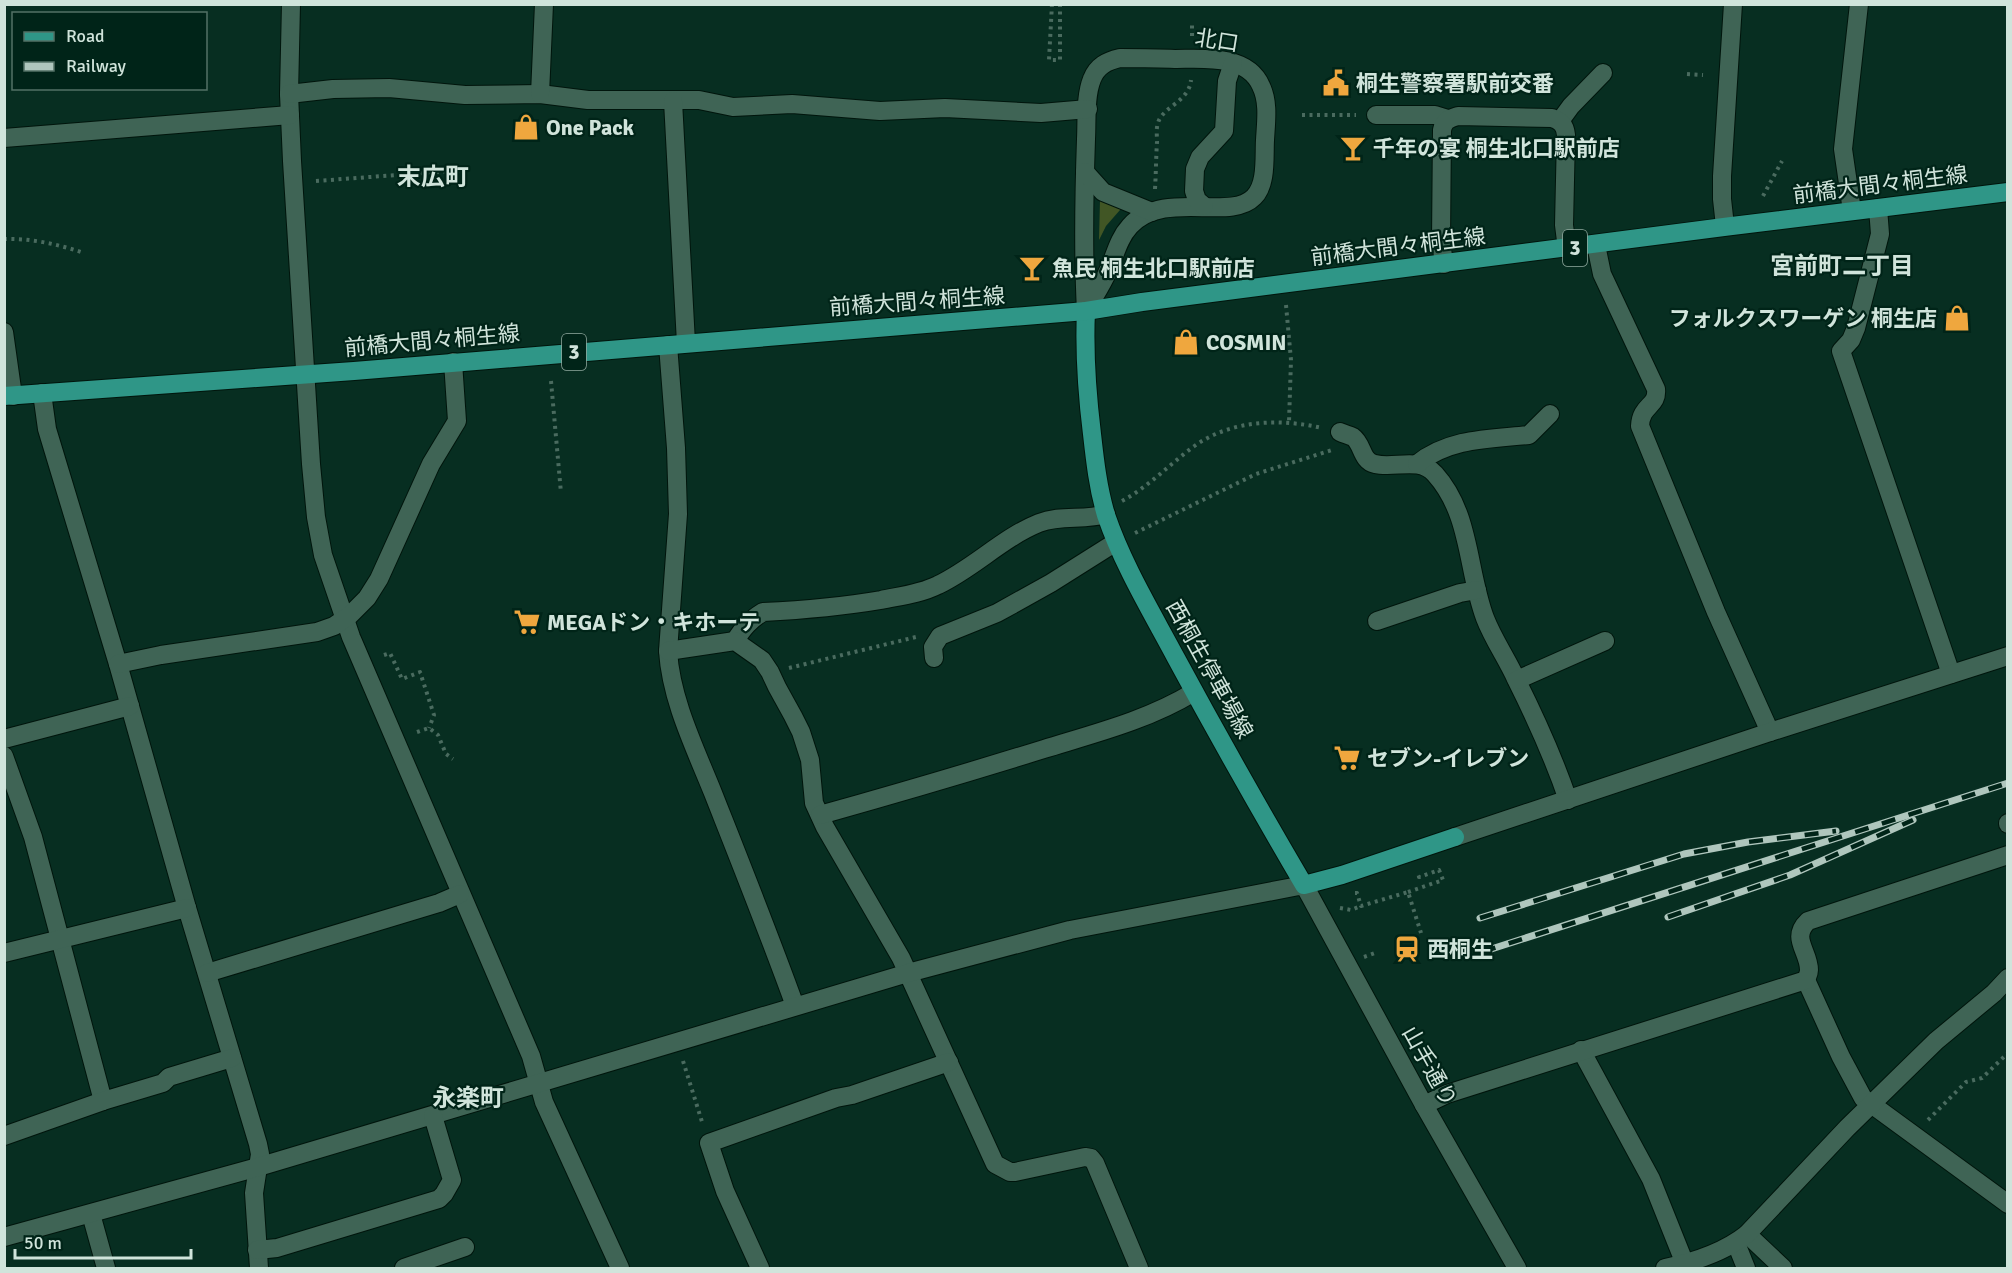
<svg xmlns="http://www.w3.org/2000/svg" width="2012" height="1273" font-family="Signika,'Noto Sans JP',sans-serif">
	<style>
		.green { fill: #415625 }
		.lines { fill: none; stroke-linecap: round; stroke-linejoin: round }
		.minor-casing { stroke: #00150c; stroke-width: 20 }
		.major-casing { stroke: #00150c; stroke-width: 20 }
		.path { stroke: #4a6b5f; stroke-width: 4; stroke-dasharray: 3 4.5; stroke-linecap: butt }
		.minor { stroke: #3f6455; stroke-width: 18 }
		.major { stroke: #2f9687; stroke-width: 18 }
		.rail-casing { stroke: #afc6bd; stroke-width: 7 }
		.rail { stroke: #002418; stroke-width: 4.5; stroke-dasharray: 14; stroke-linecap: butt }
		.labels { text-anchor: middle; stroke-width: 4.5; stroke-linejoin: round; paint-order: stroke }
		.shield { fill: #002418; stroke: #92aaa0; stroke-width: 1.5 }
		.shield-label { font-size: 21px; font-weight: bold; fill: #d0e4db }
		.street-label { font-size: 22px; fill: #d0e4db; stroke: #002418 }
		.poi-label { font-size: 22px; font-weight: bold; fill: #d0e4db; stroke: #002418; text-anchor: start }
		.neighbourhood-label { font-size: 24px; font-weight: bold; fill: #d0e4db; stroke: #002418 }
	</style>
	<rect width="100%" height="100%" fill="#072e21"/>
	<polygon class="green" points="1100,200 1120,208 1120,210 1106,226 1099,240"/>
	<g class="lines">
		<g class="minor-casing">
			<g id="minor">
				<polyline points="291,4 289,94 292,161 311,464 316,517 323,555 351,637 531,1056 544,1102 620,1268"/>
				<path d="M 1120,58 C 1139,58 1157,58 1175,59 C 1203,59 1247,54 1261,86 C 1269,102 1266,122 1265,140 C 1264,157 1267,184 1254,197 C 1230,222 1164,189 1130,226 C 1118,239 1115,256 1108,271 C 1102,285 1093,298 1086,311 C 1083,254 1084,196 1086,139 C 1087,121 1085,96 1092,79 C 1097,66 1107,61 1120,58 Z"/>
				<polyline points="289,94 333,89 389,88 465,95 540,94 588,100 699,100 733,107 792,104 880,111 945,108 1041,113 1088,109"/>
				<polyline points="540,94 544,4"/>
				<polyline points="673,101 686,343"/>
				<polyline points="1376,115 1435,115 1448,119"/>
				<polyline points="1560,121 1571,106 1603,73"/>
				<polyline points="4,138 290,115"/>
				<polyline points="1085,172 1103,192 1152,212"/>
				<polyline points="1204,206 1197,200 1194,191 1195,169 1200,157 1224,131 1227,81 1233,63"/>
				<polyline points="1878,208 1880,234 1856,328 1851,340 1841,351 1951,674"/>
				<polyline points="1852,211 1843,149 1859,4"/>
				<polyline points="1725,226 1722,199 1722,176 1733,4"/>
				<path d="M 1596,245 L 1602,274 L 1656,389 C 1658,407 1641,404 1640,426 L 1716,612 L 1770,732"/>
				<path d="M 1444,264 L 1441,241 L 1442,130 C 1444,120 1449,119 1458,116 L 1552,118 C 1561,121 1565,125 1566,135 L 1564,225 L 1567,249"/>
				<polyline points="4,332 13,396"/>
				<path d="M 668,345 L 676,448 L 678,514 L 668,651 C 671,700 695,748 713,793 C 741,864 769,934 795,1006"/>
				<polyline points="42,393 47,429 118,664 187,908 258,1144 260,1154 254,1193 259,1268"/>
				<path d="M 1340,432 C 1344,434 1349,435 1353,437 C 1363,444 1361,461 1375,464 C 1395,469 1419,456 1435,474 C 1471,514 1467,570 1485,618 C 1493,639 1507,659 1516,679 C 1536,719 1554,759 1568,800"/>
				<path d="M 1417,464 C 1449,438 1490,439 1529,435 L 1550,414"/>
				<polyline points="1377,621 1460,593 1477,590"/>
				<path d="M 735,641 C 743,628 750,620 763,612 C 804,610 840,607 881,600 C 900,596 920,594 938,585 C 974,568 1002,538 1039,523 C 1061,514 1084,521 1106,514"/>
				<polyline points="668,651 735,641 762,660 770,672 777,687 793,716 801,732 810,760 814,803 825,827 901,958 995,1164 1010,1172 1015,1172 1085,1157 1091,1158 1095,1163 1139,1268"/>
				<polyline points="934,658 933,647 940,636 997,613 1051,583 1116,542"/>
				<polyline points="118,664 161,655 317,632 334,626 350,615 367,598 379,579 431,464 457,421 453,362"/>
				<polyline points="1517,680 1605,641"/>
				<polyline points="4,739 130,706"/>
				<polyline points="4,756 33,837 103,1101"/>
				<path d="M 820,815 C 895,794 970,772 1044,749 C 1096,733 1148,720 1194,692"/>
				<polyline points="2008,823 2008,824"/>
				<polyline points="1455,837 1770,732 2008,656"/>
				<polyline points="4,953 187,908"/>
				<polyline points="207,973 439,903 460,894"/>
				<polyline points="1806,980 1841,1057 1863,1098 2008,1204"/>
				<polyline points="1581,1050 1651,1179 1685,1264"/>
				<path d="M 1424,1105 L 1447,1094 L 1806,980 C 1807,977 1809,974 1809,970 C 1809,951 1790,938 1808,921 L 2008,855"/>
				<polyline points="4,1136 103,1101 163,1083 169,1077 232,1058"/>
				<polyline points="91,1214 106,1268"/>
				<polyline points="1747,1234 1783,1268"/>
				<polyline points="4,1237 258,1167 908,973 1070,930 1304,885 1424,1105 1517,1268"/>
				<polyline points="1736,1243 1746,1268"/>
				<polyline points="257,1250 277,1248 439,1199 444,1194 452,1180 433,1116"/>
				<polyline points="404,1268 465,1247"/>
				<polyline points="760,1268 725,1191 709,1143 836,1098 852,1095 949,1062"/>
				<path d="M 1665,1268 C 1694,1262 1723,1253 1747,1234 L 1847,1128 L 1936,1041 L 1994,993 L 2008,978"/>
			</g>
		</g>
		<g class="major-casing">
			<g id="major">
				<path d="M 1086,311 C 1084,353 1087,393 1092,434 C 1095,461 1098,488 1106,515 C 1123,565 1151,611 1176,658 C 1217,734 1260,810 1304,885 L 1342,875 L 1455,837"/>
				<path d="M 4,396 L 354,371 L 1086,311 L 1142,302 C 1431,266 1719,226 2008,192"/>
			</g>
		</g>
		<g class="path">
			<polyline points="1052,4 1049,60 1060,60 1060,4"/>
			<polyline points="1192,36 1192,25"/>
			<polyline points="1687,74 1703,75"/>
			<polyline points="1302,115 1356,115"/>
			<polyline points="316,181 464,170"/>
			<path d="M 1155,189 C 1156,173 1156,157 1157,142 C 1157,136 1156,128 1158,123 C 1162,107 1189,102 1191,80"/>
			<polyline points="1763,196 1782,161"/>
			<path d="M 4,239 C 29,238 57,244 81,252"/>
			<polyline points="1286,305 1291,360 1289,422"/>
			<polyline points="551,381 561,493"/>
			<path d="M 1122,501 C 1148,487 1169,465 1193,447 C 1230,420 1279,418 1322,428"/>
			<polyline points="1135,533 1256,474 1332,450"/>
			<polyline points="384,655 390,653 402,679 420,672 434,715 429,728"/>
			<polyline points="789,668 916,637"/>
			<polyline points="417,732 429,728 438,735 446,754 453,759"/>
			<polyline points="1408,892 1443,880 1439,870 1419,877 1418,871"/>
			<polyline points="1355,893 1357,893 1361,906 1408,892 1421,933"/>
			<polyline points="1340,908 1351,910 1361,906"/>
			<polyline points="1450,944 1461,941"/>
			<polyline points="1364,957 1378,952"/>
			<polyline points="683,1061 703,1125"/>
			<polyline points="1928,1120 1966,1082 1982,1078 2008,1053"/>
		</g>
		<use href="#minor" class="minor"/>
		<use href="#major" class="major"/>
		<g class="rail-casing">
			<g id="rail">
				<polyline points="1668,917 1790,875 1913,820"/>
				<polyline points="1480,918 1684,854 1748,842 1836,831"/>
				<polyline points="1482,952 2008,783"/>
			</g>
		</g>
		<use href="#rail" class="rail"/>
	</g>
	<defs>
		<g id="civic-bare" transform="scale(2.07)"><path d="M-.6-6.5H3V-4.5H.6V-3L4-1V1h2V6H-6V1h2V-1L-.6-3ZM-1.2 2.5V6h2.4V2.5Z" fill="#efa73e" stroke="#002418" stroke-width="2.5" paint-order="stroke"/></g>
		<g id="shop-bare" transform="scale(2.07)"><path d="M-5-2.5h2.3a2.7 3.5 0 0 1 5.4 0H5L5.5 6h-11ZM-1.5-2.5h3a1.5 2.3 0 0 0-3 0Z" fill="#efa73e" stroke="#002418" stroke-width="2.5" paint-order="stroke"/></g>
		<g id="bar-bare" transform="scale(2.07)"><path d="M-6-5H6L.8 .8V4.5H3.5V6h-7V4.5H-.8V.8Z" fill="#efa73e" stroke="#002418" stroke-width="2.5" paint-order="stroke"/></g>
		<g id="supermarket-bare" transform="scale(2.07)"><path d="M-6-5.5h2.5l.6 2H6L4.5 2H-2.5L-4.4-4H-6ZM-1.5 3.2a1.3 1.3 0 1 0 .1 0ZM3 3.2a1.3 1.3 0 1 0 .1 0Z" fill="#efa73e" stroke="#002418" stroke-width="2.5" paint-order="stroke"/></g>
		<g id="station-bare" transform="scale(2.07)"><path d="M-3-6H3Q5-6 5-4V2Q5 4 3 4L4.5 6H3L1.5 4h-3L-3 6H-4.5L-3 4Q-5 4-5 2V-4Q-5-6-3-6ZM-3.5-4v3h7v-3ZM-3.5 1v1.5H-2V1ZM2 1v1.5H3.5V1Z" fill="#efa73e" stroke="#002418" stroke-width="2.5" paint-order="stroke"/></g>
	</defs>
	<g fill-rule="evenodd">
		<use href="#civic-bare" x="1336" y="83"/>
		<use href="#shop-bare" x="526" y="127"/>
		<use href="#bar-bare" x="1353" y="148"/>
		<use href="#bar-bare" x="1032" y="268"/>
		<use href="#shop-bare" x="1957" y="318"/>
		<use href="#shop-bare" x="1186" y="342"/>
		<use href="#supermarket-bare" x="527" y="622"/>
		<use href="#supermarket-bare" x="1347" y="758"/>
		<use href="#station-bare" x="1407" y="949"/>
	</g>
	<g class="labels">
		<g class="shield">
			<rect x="1563" y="230" width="24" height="36" rx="4.5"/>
			<rect x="562" y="334" width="24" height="36" rx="4.5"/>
		</g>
		<g class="shield-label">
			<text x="1575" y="255">3</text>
			<text x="574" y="359">3</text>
		</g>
		<g class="street-label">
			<text transform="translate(1217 40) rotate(9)" y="8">北口</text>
			<text transform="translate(1880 184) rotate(-7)" y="8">前橋大間々桐生線</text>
			<text transform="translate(1398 246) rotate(-7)" y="8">前橋大間々桐生線</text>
			<text transform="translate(917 301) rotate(-4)" y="8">前橋大間々桐生線</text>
			<text transform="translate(432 340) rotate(-5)" y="8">前橋大間々桐生線</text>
			<text transform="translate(1210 669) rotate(61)" y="8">西桐生停車場線</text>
			<text transform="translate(1430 1066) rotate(61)" y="8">山手通り</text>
		</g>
		<g class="poi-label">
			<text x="1356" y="91">桐生警察署駅前交番</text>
			<text x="546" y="135">One Pack</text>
			<text x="1373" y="156">千年の宴 桐生北口駅前店</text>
			<text x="1052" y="276">魚民 桐生北口駅前店</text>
			<text x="1937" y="326" text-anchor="end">フォルクスワーゲン 桐生店</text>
			<text x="1206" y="350">COSMIN</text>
			<text x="547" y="630">MEGAドン・キホーテ</text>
			<text x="1367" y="766">セブン-イレブン</text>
			<text x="1427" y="957">西桐生</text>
		</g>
		<g class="neighbourhood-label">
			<text x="433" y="185">末広町</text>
			<text x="1842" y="274">宮前町二丁目</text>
			<text x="468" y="1106">永楽町</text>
		</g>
	</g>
	<rect width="2012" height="1273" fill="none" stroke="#d0e4db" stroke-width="12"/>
	<rect x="12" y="12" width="195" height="78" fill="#002418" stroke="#537166" stroke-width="1.5"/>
	<rect x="24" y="32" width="30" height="9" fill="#2f9687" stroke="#537166" stroke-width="1.5"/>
	<text x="66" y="42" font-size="18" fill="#d0e4db">Road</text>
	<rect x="24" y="62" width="30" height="9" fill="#afc6bd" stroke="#537166" stroke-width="1.5"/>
	<text x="66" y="72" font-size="18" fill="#d0e4db">Railway</text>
	<path d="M15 1249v9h176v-9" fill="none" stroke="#d0e4db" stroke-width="3"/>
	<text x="24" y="1249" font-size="18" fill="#d0e4db" stroke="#002418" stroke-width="4.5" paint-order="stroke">50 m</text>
</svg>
